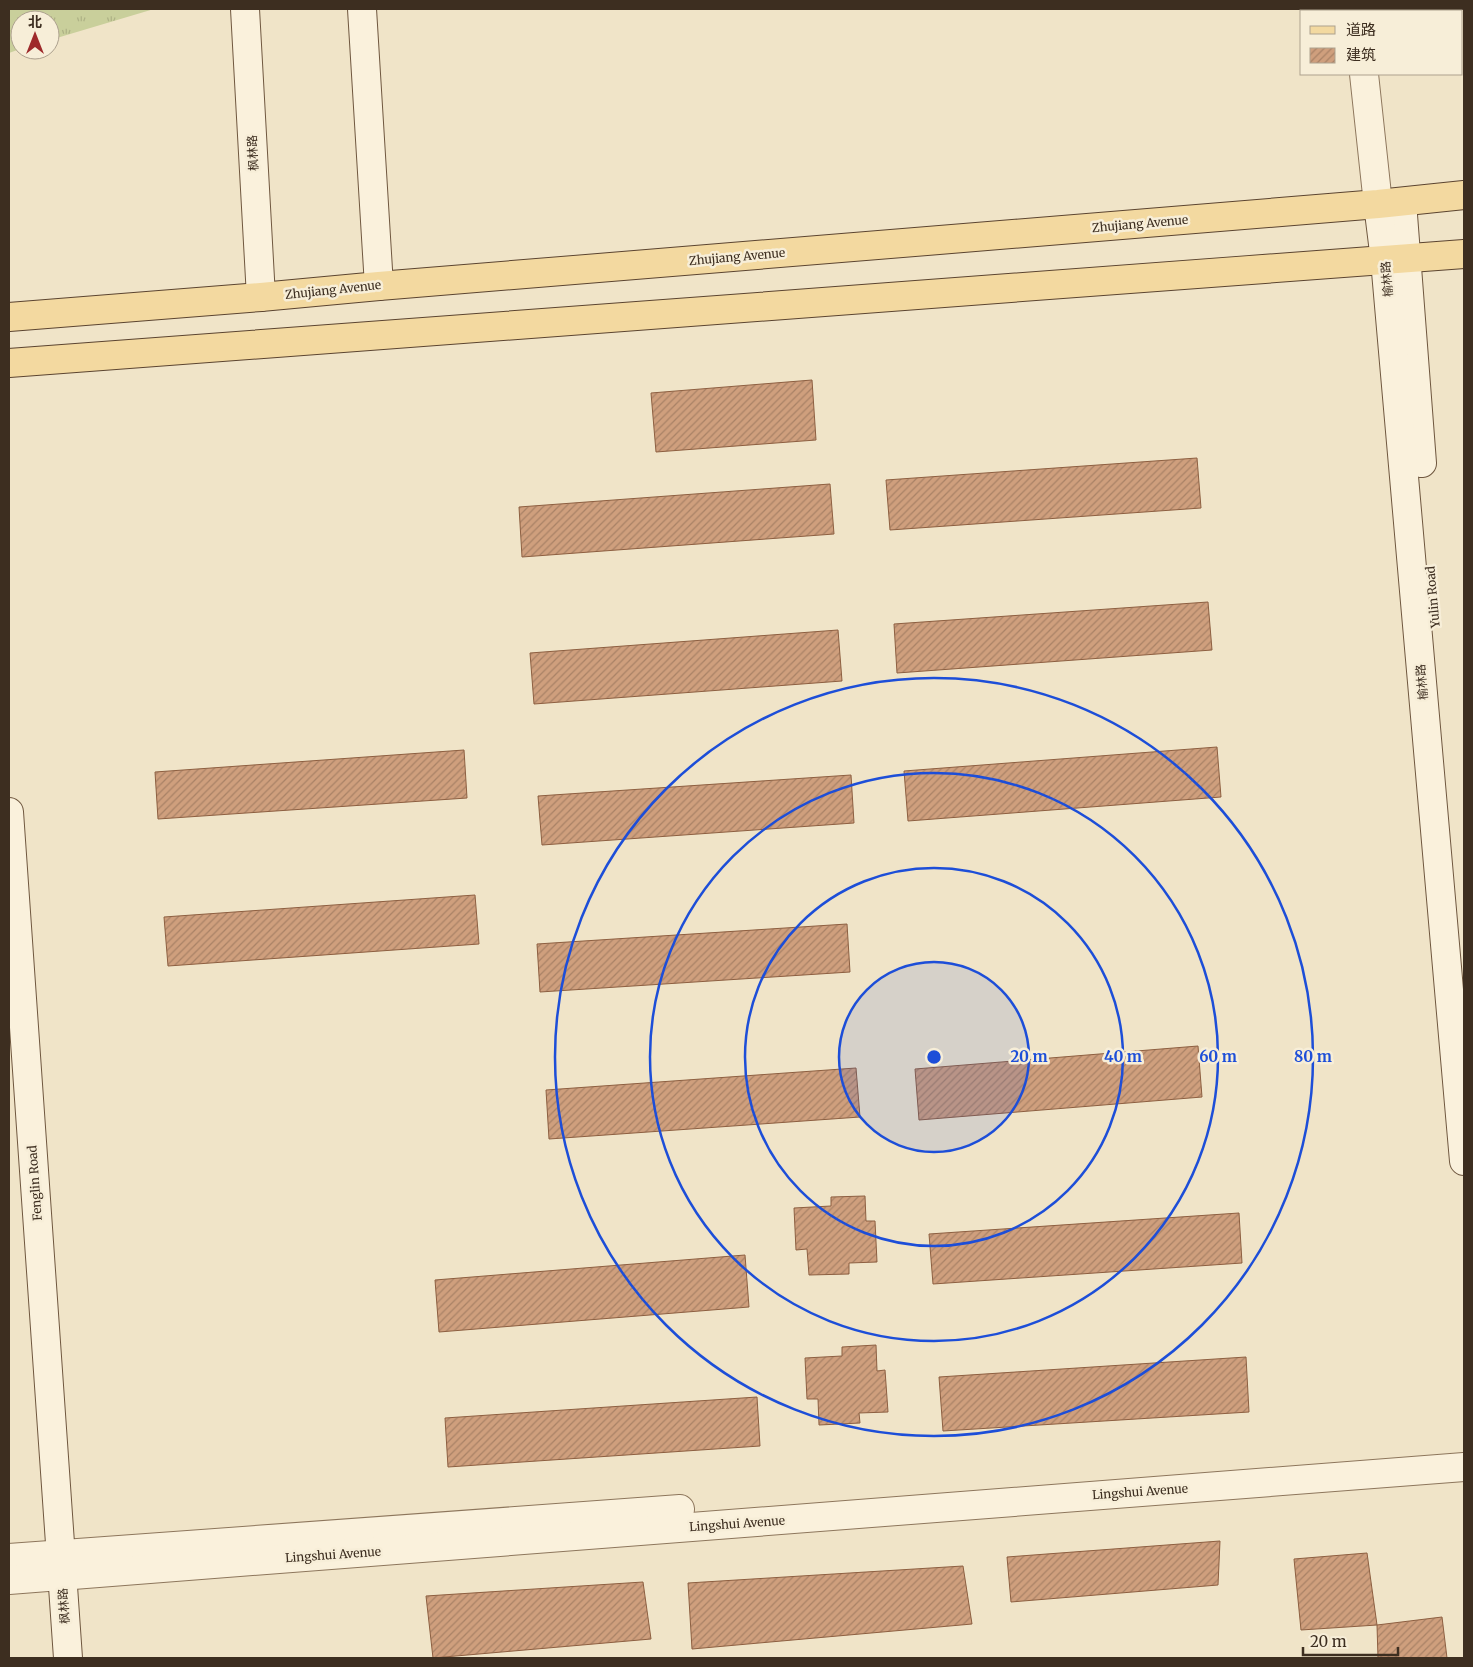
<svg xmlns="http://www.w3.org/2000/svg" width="1473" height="1667" font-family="Merriweather,'Noto Sans SC',serif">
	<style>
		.grass { fill: url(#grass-tufts) }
		.building { fill: url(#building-hatch); stroke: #8d5f41 }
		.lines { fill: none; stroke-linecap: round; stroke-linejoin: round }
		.street-casing { stroke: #8d765c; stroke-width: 30 }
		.secondary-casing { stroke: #6f573f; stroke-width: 30 }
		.primary-casing { stroke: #5b4430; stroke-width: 30 }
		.street { stroke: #faf1dc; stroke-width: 28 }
		.secondary { stroke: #faf1dc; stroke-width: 28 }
		.primary { stroke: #f3d9a0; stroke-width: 28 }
		.ring { fill: none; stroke: #1d4ed8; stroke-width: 2.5 }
		.labels { text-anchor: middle; stroke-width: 5; stroke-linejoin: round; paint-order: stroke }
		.street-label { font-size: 12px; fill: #3d2e20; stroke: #f7eed8 }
		.centre { fill: #1d4ed8; stroke: #f7eed8; stroke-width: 2.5 }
		.ring-label { font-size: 15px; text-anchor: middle; font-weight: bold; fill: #1d4ed8; stroke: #f7eed8; stroke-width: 5; stroke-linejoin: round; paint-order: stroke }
	</style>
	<defs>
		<pattern id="grass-tufts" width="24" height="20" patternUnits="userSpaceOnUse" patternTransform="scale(1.25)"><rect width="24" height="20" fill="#c9cf9b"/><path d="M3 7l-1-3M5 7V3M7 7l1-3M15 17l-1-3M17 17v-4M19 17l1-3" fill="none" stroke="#aeb285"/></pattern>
		<pattern id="building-hatch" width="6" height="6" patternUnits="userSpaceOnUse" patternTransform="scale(1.25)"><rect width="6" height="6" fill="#cf9f7d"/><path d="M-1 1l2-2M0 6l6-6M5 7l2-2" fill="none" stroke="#a98266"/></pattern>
	</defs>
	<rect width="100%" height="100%" fill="#f0e4c8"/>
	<polygon class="grass" points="9,9 154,9 50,40 50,20 20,20 20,49 9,53"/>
	<g class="building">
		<polygon points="812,380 816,440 656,452 651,393"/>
		<polygon points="1197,458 1201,508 890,530 886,480"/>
		<polygon points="830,484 834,534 522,557 519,507"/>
		<polygon points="1208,602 1212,650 897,673 894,624"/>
		<polygon points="838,630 842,681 534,704 530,653"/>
		<polygon points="1217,747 1221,797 908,821 904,771"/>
		<polygon points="464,750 467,798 158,819 155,772"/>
		<polygon points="851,775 854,823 542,845 538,796"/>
		<polygon points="475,895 479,944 168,966 164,917"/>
		<polygon points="847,924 850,972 540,992 537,944"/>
		<polygon points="1198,1046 1202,1097 919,1120 915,1069"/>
		<polygon points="856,1068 860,1117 549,1139 546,1090"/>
		<polygon points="865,1196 866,1221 875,1221 877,1262 849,1263 849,1274 809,1275 807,1249 796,1250 794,1208 831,1206 831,1197"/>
		<polygon points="1239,1213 1242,1263 933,1284 929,1234"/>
		<polygon points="745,1255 749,1307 439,1332 435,1280"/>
		<polygon points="876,1345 877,1371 885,1370 888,1412 859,1413 860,1423 819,1425 818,1399 807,1399 805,1358 842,1356 842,1347"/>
		<polygon points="1246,1357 1249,1412 943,1431 939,1377"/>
		<polygon points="757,1397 760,1446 448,1467 445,1418"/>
		<polygon points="1220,1541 1218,1585 1011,1602 1007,1557"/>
		<polygon points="1367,1553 1377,1625 1301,1630 1294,1559"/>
		<polygon points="963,1566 972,1624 692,1649 688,1583"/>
		<polygon points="643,1582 651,1639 433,1658 426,1596"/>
		<polygon points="1442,1617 1447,1658 1378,1658 1377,1625"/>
	</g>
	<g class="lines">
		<g class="street-casing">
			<g id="street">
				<polyline points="1358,9 1358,11"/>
				<polyline points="1364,74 1378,204"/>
				<polyline points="9,1558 680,1509"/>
				<polyline points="9,1580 1464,1467"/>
			</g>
		</g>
		<g class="secondary-casing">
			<g id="secondary">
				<polyline points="245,9 261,297"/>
				<polyline points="362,9 379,286"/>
				<polyline points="1402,202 1422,463"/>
				<polyline points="1378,204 1385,260 1464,1161"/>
				<polyline points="9,812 68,1658"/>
			</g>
		</g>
		<g class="primary-casing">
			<g id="primary">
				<polyline points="9,317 261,297 379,286 1378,204 1464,195"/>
				<polyline points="9,363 1464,254"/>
			</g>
		</g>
		<use href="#street" class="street"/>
		<use href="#secondary" class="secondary"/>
		<use href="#primary" class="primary"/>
	</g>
	<circle cx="934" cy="1057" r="95" fill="#1d4ed8" fill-opacity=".12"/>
	<g class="ring">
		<circle cx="934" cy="1057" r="95"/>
		<circle cx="934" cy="1057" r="189"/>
		<circle cx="934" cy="1057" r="284"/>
		<circle cx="934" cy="1057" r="379"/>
	</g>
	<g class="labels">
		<g class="street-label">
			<text transform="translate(253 153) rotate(-93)" y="4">枫林路</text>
			<text transform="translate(1140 224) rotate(-5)" y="4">Zhujiang Avenue</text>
			<text transform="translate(737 257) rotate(-5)" y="4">Zhujiang Avenue</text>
			<text transform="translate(1387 279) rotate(-95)" y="4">榆林路</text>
			<text transform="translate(333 290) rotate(-6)" y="4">Zhujiang Avenue</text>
			<text transform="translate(1433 597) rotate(-95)" y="4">Yulin Road</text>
			<text transform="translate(1422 682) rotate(-95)" y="4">榆林路</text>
			<text transform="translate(35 1183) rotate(-94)" y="4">Fenglin Road</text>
			<text transform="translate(1140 1492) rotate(-4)" y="4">Lingshui Avenue</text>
			<text transform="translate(737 1524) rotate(-4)" y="4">Lingshui Avenue</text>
			<text transform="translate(333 1555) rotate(-4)" y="4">Lingshui Avenue</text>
			<text transform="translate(64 1606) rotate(-94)" y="4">枫林路</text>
		</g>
	</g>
	<circle cx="934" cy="1057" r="8" class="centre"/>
	<g class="ring-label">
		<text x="1029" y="1062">20 m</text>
		<text x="1123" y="1062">40 m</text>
		<text x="1218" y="1062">60 m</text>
		<text x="1313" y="1062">80 m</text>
	</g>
	<rect width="1473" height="1667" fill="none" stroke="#3d2e20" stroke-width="20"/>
	<rect x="1300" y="10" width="162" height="65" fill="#f7eed8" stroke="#ada18e"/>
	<rect x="1310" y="26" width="25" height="8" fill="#f3d9a0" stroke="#ada18e"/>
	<text x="1346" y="35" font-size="15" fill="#3d2e20">道路</text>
	<rect x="1310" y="48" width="25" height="15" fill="url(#building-hatch)" stroke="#ada18e"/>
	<text x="1346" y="60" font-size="15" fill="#3d2e20">建筑</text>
	<g transform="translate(35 35)"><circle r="24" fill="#f7eed8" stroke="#ada18e"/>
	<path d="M0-4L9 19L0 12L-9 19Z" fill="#9e2a2b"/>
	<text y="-8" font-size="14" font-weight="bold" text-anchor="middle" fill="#3d2e20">北</text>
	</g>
	<path d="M1303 1647v8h95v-8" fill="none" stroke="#3d2e20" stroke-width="2.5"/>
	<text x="1310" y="1647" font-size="15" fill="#3d2e20" stroke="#f7eed8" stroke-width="4" paint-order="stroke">20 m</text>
</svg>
